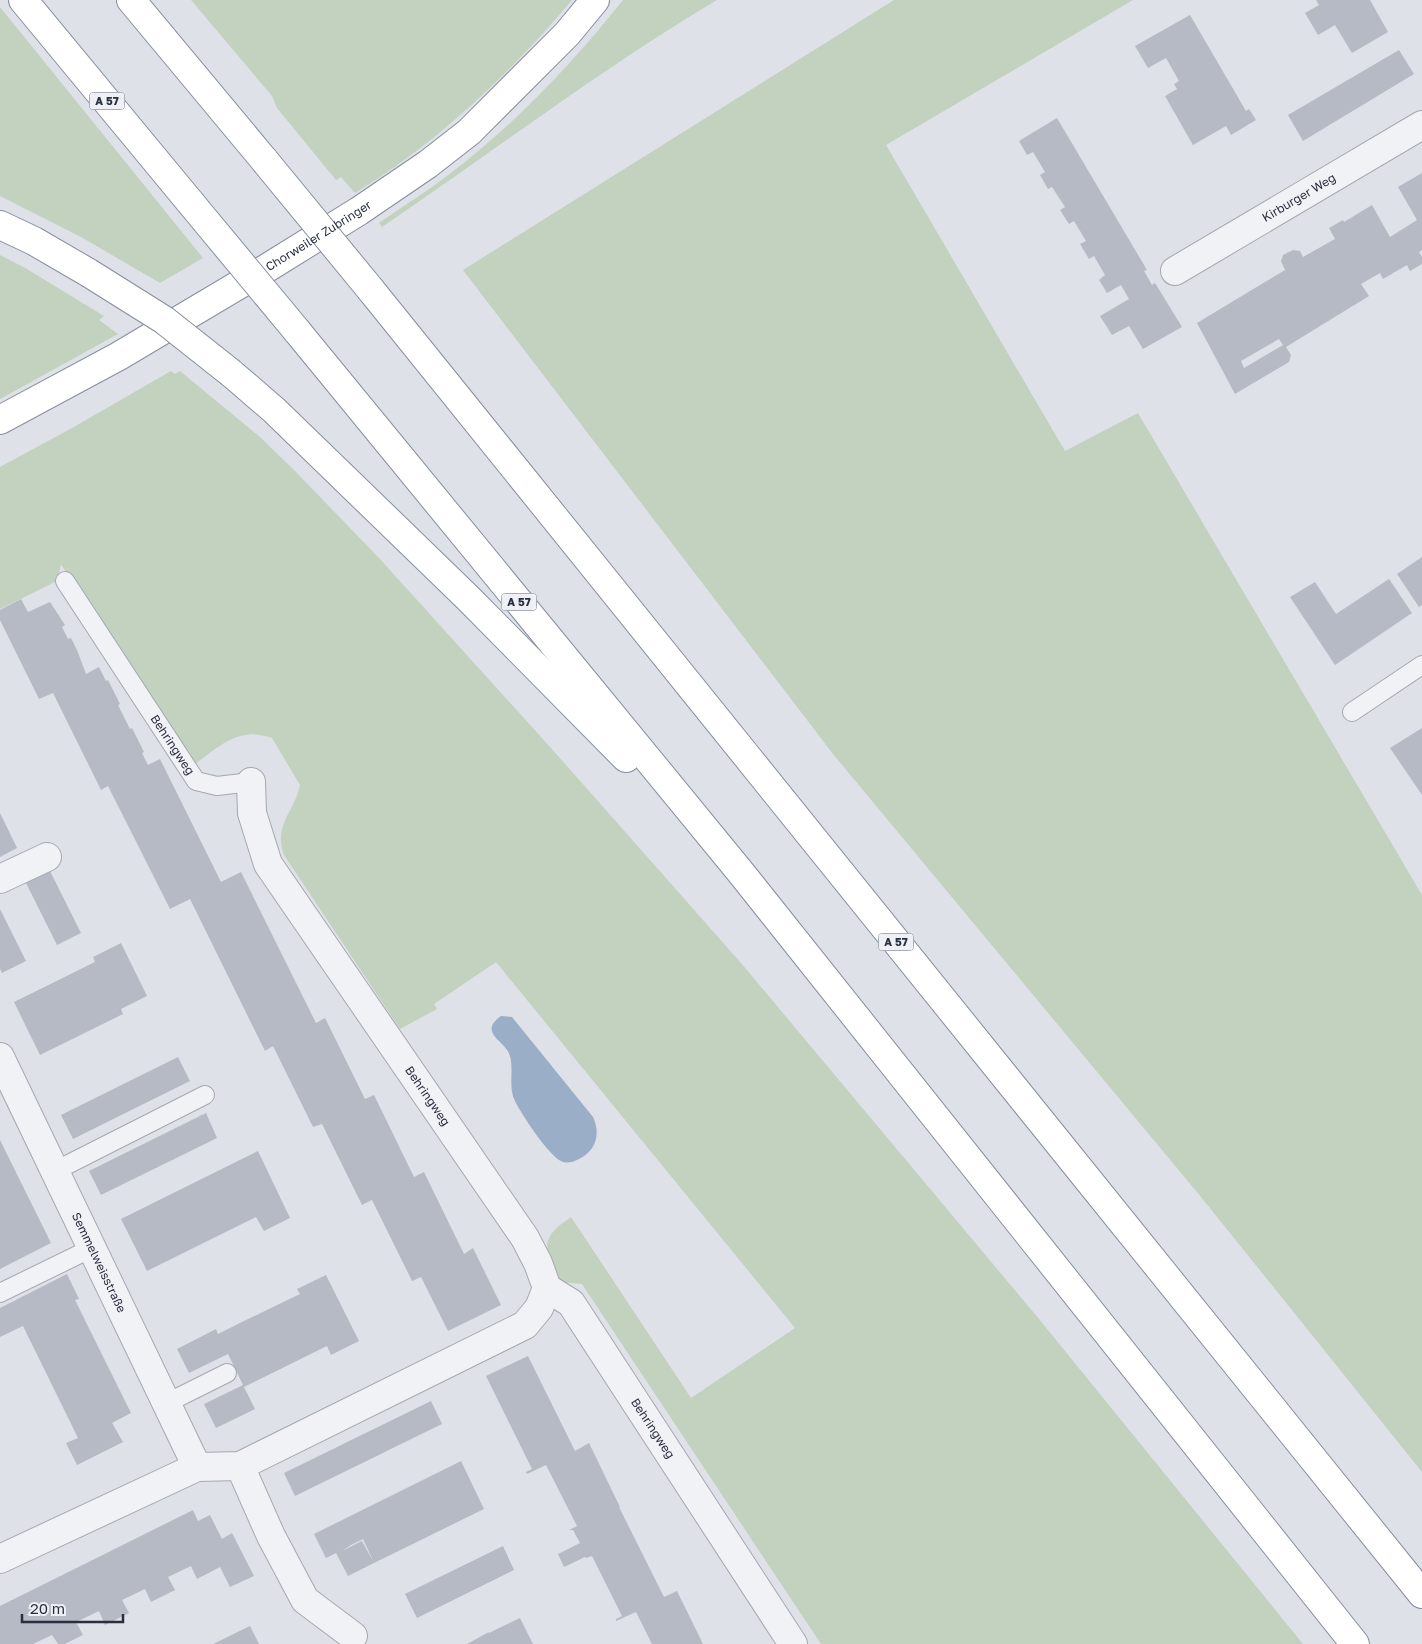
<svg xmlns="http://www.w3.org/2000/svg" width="1422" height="1644" font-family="'Golos Text',sans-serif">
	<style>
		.green { fill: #c3d1bf }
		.water { fill: #9aaec7 }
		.building { fill: #b6bac4; fill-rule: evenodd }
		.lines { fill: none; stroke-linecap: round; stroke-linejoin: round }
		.lane-casing { stroke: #a4a8b1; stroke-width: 20 }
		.street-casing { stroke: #a4a8b1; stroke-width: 30 }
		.highway-casing { stroke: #868e9e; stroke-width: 30 }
		.lane { stroke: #f1f2f6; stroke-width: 18 }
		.street { stroke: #f1f2f6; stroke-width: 28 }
		.highway { stroke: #fff; stroke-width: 28 }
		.highway-bridge-casing { stroke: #868e9e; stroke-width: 30; stroke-linecap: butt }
		.highway-bridge { stroke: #fff; stroke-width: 28 }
		.labels { text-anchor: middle; stroke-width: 4.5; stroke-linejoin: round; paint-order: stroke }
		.shield { fill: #eef0f5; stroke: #636975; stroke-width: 1 }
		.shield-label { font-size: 11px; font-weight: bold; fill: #282f3e }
		.street-label { font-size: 12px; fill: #282f3e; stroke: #eef0f5 }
	</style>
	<rect width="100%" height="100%" fill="#dee1e7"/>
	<g class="green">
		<path d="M 191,0 L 572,0 C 510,74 437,143 355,193 L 341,177 L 336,180 L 277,108 L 272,96 Z"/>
		<path d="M 623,0 L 717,0 C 601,69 494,151 382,227 L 379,223 C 403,206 428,191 451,173 C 516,123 572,64 623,0 Z"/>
		<polygon points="894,0 1133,0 886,145 1065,451 1138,413 1422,895 1422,1472 1201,1197 833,754 463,270"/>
		<polygon points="0,7 203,258 160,283 81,237 0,196"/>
		<polygon points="0,255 27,269 104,316 99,320 118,334 0,399"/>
		<path d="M 171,371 L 175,374 L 180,371 L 260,437 L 295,471 L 379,558 L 551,748 L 741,963 L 1039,1319 L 1303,1644 L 821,1644 L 582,1284 L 559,1282 C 558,1272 553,1264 549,1255 C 542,1237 558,1226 571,1217 L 691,1398 L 795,1328 L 496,962 L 434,1004 L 437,1009 L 400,1029 L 284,855 C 273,824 295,812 300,785 L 272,738 C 239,726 220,746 194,765 L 61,564 L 57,581 L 0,609 L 0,467 L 72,428 Z"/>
	</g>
	<path class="water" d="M 501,1016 L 512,1017 L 593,1117 C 601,1134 596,1151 579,1159 C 574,1162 567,1164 561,1161 C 550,1157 521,1114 515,1101 C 508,1088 514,1070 510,1056 C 506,1041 477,1033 501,1016 Z"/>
	<g class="building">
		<polygon points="1316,0 1370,0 1388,32 1352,53 1335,25 1318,35 1305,13 1319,5"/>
		<polygon points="1190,15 1246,111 1249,109 1256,120 1231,135 1226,126 1193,145 1165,96 1177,89 1174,84 1179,81 1166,58 1148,68 1135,46"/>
		<polygon points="1399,50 1414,74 1303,141 1288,115"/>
		<polygon points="1057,118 1147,270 1144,271 1152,285 1155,283 1182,327 1143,349 1129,326 1112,335 1100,316 1129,299 1121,285 1107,293 1099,280 1105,275 1094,256 1089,259 1080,244 1086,241 1074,221 1069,224 1060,210 1065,207 1052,187 1048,189 1040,175 1045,172 1033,152 1027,155 1019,141"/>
		<path d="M 1422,173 L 1422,250 L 1419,252 L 1422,257 L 1422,264 L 1410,271 L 1407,265 L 1383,279 L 1380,273 L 1361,284 L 1369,296 L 1286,347 L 1291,355 L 1289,362 L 1235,394 L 1197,323 L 1285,270 L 1281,261 L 1283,255 L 1293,250 L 1300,251 L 1303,257 L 1335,239 L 1329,228 L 1343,220 L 1344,222 L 1372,205 L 1390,237 L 1417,220 L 1398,187 ZM 1279,339 L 1283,345 L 1244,368 L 1241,361 Z"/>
		<polygon points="1422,557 1422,605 1419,607 1397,574"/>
		<polygon points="1389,579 1412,613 1335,665 1290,597 1315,582 1336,614"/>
		<polygon points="21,599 28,612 50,602 65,625 62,627 68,639 71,638 77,650 86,674 99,667 106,681 108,680 120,704 118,705 130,729 132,728 144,752 142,753 148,765 160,759 221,882 241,872 316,1023 325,1018 365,1099 374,1095 414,1177 424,1172 464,1254 473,1248 501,1305 448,1331 421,1277 412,1281 372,1200 362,1205 322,1124 313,1127 273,1046 265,1051 264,1049 190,899 170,909 108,786 101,790 53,693 39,699 0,620 0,610"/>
		<polygon points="1422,728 1422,795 1390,748"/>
		<polygon points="0,813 17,848 0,857"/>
		<polygon points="49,869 81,933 57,945 25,881"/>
		<polygon points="0,909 26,961 2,973 0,969"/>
		<polygon points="121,943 147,996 121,1009 123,1014 40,1055 14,1002 95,962 93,957"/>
		<polygon points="178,1057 190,1081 73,1139 61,1115"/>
		<polygon points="206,1113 217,1138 101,1195 89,1171"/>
		<polygon points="0,1140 51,1243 0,1269"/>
		<polygon points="258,1151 290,1218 264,1231 256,1217 147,1271 121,1219"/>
		<polygon points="67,1274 79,1299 75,1300 131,1413 112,1423 123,1442 77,1465 66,1443 78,1438 23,1326 0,1337 0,1308"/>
		<polygon points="326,1275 359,1341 331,1355 327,1346 244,1387 255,1409 216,1428 204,1404 243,1385 228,1354 189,1373 177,1349 216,1329 218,1334 246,1320 300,1294 297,1289"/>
		<polygon points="528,1356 575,1451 589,1443 620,1507 619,1507 664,1597 677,1591 703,1644 652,1644 636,1612 616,1621 616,1619 622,1616 592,1556 586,1558 585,1557 564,1567 558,1554 580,1543 573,1530 569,1530 577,1526 546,1465 527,1474 526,1472 532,1469 486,1376"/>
		<polygon points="431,1401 442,1424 295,1496 284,1473"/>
		<polygon points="461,1461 484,1509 374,1563 363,1539 351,1545 342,1551 362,1541 374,1563 348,1576 336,1553 326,1558 314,1534"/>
		<polygon points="193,1510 198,1521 210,1515 222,1539 232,1533 254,1576 230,1587 220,1567 197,1579 191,1566 168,1577 175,1590 151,1602 145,1589 122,1600 129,1613 105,1625 99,1611 76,1622 83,1635 65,1644 58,1644 52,1635 33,1644 0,1644 0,1606"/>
		<polygon points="503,1546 514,1570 417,1618 405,1594"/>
		<polygon points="520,1618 533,1644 467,1644 489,1632 489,1633"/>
		<polygon points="250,1626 259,1644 213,1644"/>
	</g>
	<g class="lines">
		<g class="lane-casing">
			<g id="lane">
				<path id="s1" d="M 65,581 L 196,781 L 217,786 L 251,782"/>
				<polyline points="1352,712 1422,665"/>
				<polyline points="55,1171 205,1095"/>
				<polyline points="0,1293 92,1248"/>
				<polyline points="167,1403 227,1373"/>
			</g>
		</g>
		<g class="street-casing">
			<g id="street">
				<path id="s2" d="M 1175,271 L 1422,125"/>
				<path id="s3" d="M 251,782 L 252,813 L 268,864 L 525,1238 L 538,1263 L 547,1288 L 571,1303 L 793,1644"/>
				<polyline points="0,879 47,857"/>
				<path id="s4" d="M 0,1057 L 197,1467"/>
				<polyline points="240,1466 271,1536 305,1600 353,1636"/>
				<polyline points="0,1559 197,1467 240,1466 525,1325 539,1308 547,1288"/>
			</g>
		</g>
		<g class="highway-casing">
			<g id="highway">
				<polyline points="23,0 190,202"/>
				<polyline points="131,0 265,161"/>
				<polyline points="0,225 34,241 89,273"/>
				<polyline points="371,290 1422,1594"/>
				<polyline points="297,331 742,874 1355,1644"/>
				<polyline points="231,373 274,410 469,599 626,758"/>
				<path id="s5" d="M 0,420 L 119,356 L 267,268 L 359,211 L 428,164 L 469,132 L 567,34 L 595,0"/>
			</g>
		</g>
		<use href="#lane" class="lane"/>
		<use href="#street" class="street"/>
		<use href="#highway" class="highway"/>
		<g class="highway-bridge-casing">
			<g id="highway-bridge">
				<polyline points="265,161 371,290"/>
				<polyline points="190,202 297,331"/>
				<polyline points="89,273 164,320 231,373"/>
			</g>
		</g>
		<use href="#highway-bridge" class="highway-bridge"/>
	</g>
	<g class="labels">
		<g class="shield">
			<rect x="89.5" y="92.5" width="35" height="17" rx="4"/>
			<rect x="501.5" y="593.5" width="35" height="17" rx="4"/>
			<rect x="878.5" y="933.5" width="35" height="17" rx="4"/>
		</g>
		<g class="shield-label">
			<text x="107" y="105">A 57</text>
			<text x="519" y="606">A 57</text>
			<text x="896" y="946">A 57</text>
		</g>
		<g class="street-label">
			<text dy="4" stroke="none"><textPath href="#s2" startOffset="144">Kirburger Weg</textPath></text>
			<text dy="4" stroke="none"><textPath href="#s5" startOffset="368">Chorweiler Zubringer</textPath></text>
			<text dy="4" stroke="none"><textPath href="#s1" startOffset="196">Behringweg</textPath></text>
			<text dy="4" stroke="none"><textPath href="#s3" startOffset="366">Behringweg</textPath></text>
			<text dy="4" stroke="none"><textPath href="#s4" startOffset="228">Semmelweisstraße</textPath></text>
			<text dy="4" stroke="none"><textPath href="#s3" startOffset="771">Behringweg</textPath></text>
		</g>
	</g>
	<path d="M22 1614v8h101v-8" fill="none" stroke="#282f3e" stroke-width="2.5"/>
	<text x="30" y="1614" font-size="15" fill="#282f3e" stroke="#eef0f5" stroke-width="4" paint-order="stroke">20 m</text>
</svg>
